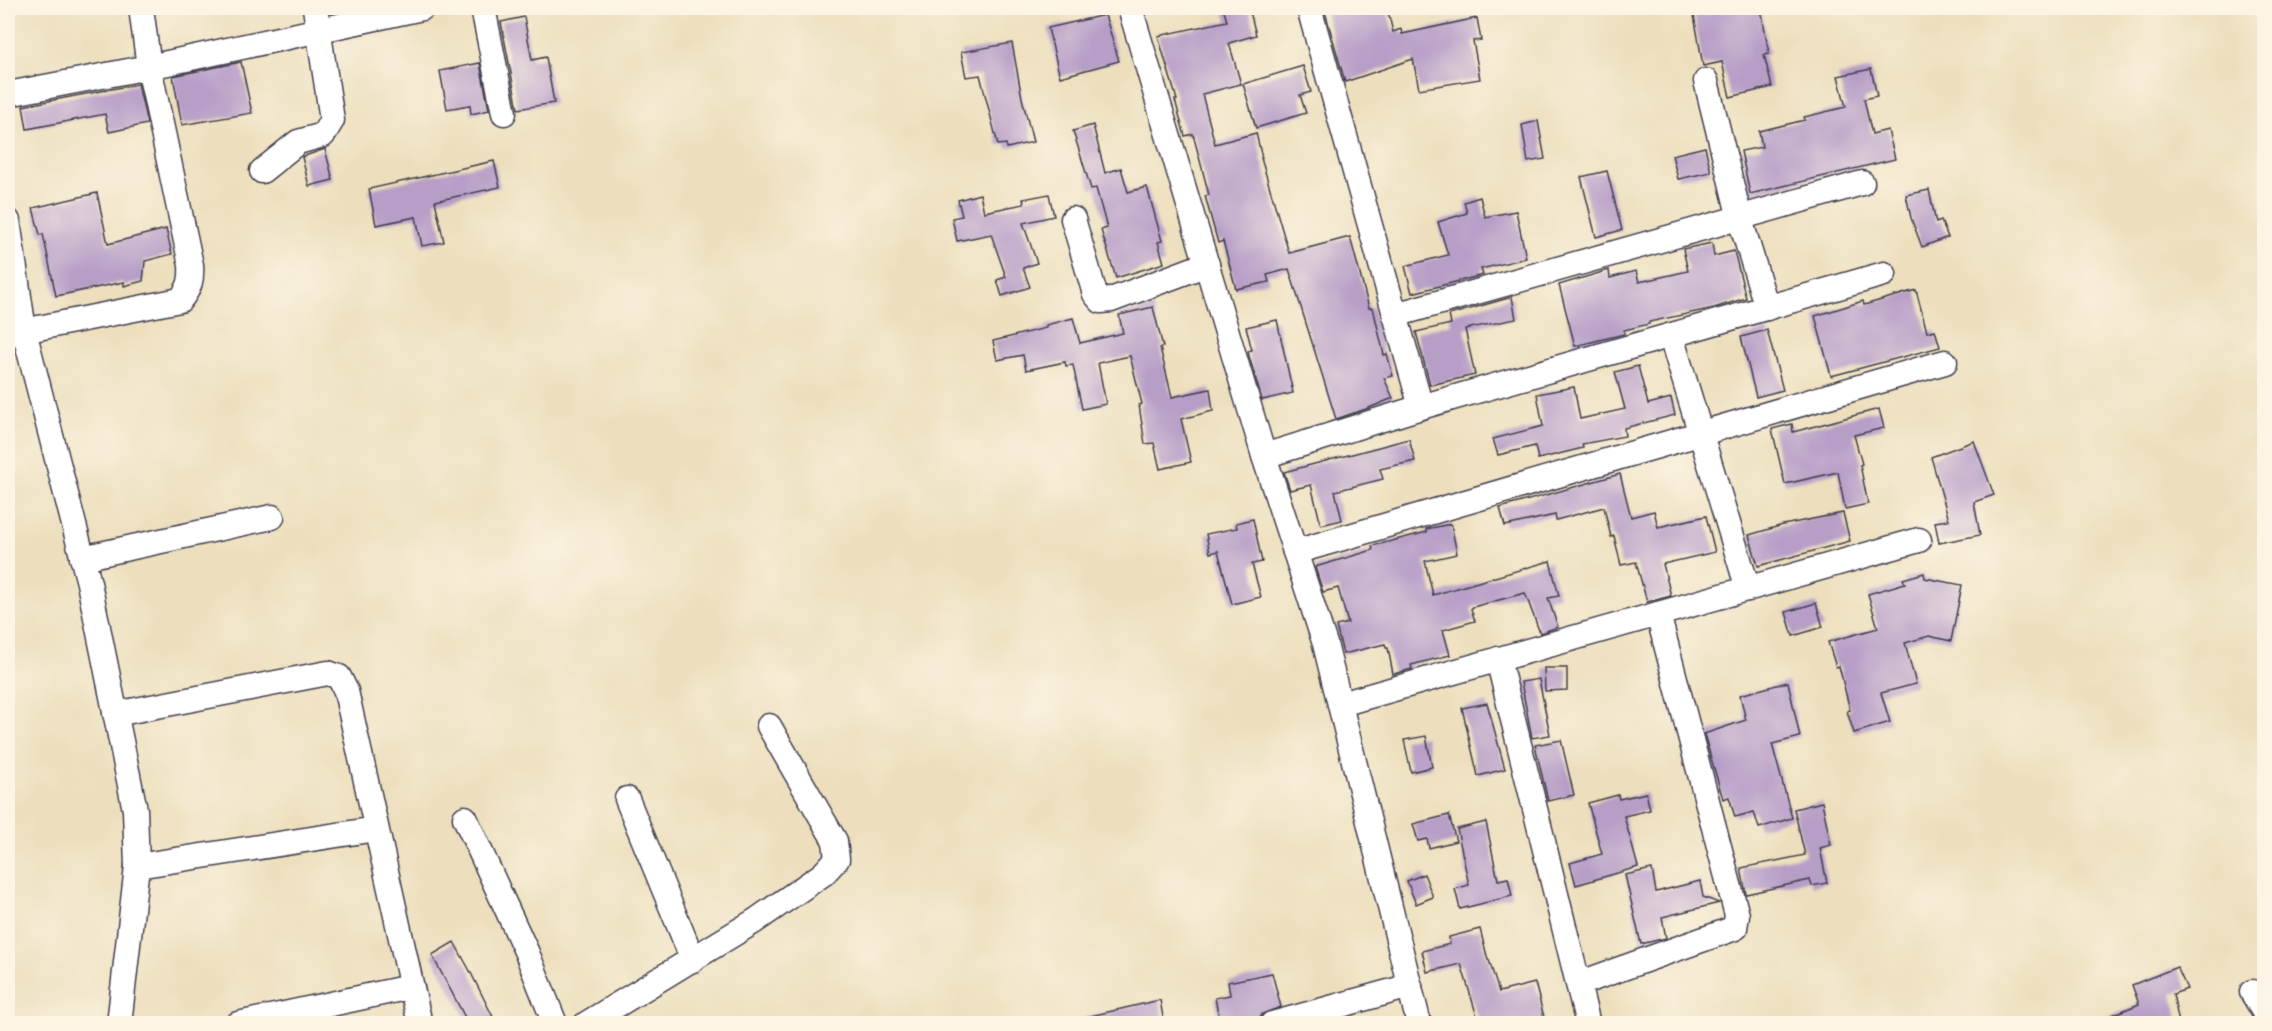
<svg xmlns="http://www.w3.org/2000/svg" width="2272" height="1031" font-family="'Playpen Sans',sans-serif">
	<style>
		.building { fill: #b79ec7 }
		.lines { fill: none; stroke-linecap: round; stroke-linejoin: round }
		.minor-casing { stroke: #403e4e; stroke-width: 27 }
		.minor { stroke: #fff; stroke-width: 24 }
	</style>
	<rect width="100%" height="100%" fill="#fcf5e5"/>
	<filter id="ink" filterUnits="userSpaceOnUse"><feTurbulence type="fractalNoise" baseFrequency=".0167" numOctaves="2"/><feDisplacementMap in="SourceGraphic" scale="12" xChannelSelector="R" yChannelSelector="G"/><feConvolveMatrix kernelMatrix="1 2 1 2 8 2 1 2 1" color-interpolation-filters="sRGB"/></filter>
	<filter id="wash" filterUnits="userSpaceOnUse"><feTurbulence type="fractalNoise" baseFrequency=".008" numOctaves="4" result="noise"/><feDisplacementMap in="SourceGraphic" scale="24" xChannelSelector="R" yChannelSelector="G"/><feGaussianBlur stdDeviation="1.35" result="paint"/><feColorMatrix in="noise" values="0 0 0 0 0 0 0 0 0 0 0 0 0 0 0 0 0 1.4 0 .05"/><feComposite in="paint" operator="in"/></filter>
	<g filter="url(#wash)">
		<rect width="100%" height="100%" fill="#eddfbd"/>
		<g id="blocks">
			<g class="building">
				<polygon points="1223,8 1249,8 1256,35 1229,43 1241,84 1202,94 1215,144 1256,133 1262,158 1261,158 1289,253 1350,237 1369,308 1373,308 1384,355 1387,354 1393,376 1384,378 1393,398 1369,408 1336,419 1289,269 1267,275 1269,282 1236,289 1223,241 1218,243 1205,196 1209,195 1193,134 1185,136 1175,100 1177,100 1158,36 1227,21"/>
				<polygon points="1324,8 1387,8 1393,32 1401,29 1402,34 1477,18 1481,40 1473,41 1480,79 1419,89 1413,59 1345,82"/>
				<polygon points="1733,8 1761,8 1769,54 1764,55 1772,87 1730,97 1722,62 1703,66 1694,15"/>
				<polygon points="1105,15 1119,61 1060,77 1048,28"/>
				<polygon points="524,17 532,60 546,57 554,103 518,109 501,22"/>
				<polygon points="1012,43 1022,98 1033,142 1007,148 1006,144 998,145 980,75 966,77 961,52"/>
				<polygon points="241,62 252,113 182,125 173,76"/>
				<polygon points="480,63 489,110 471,114 470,105 447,109 440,71"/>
				<polygon points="1303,66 1311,92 1300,95 1306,113 1256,128 1243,84"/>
				<polygon points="1871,69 1877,96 1864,99 1872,134 1888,130 1895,159 1750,194 1741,151 1762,147 1759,131 1805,120 1804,117 1846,107 1838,76"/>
				<polygon points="138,84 147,124 109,132 105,114 27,129 23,106"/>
				<polygon points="1538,121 1545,159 1528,162 1522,125"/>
				<polygon points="1093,125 1105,173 1121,168 1128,192 1147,187 1162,241 1158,242 1164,263 1116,278 1101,230 1107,228 1096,188 1091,189 1073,131"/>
				<polygon points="1705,147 1711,172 1678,179 1672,155"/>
				<polygon points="325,149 333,180 309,186 302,157"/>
				<polygon points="494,161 500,187 435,201 444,242 422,246 416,217 376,225 369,189"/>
				<polygon points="1607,171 1622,230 1596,237 1581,177"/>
				<polygon points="1929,190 1936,223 1941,221 1948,237 1922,247 1911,218 1906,195"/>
				<polygon points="97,193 108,244 166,229 172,254 145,261 143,281 124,286 124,282 56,296 43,234 40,235 33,208"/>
				<polygon points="980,194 984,212 1024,204 1023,199 1049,194 1054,216 1023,223 1037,263 1023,268 1030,287 1002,296 997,280 1006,277 991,234 957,241 952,218 962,216 958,200"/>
				<polygon points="1480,197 1485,217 1516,211 1526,258 1481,269 1483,275 1412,293 1405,266 1448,255 1438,222 1467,213 1464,202"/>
				<polygon points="1712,243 1714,256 1734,251 1746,298 1714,308 1649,322 1649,324 1624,330 1624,334 1575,346 1559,285 1609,270 1610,278 1636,271 1639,282 1688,271 1683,249"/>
				<polygon points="1916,290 1927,332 1935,330 1940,347 1831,376 1815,316 1863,301 1864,305"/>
				<polygon points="1512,297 1516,319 1465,329 1475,375 1430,385 1416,332 1451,324 1449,315"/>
				<polygon points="1153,307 1163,347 1160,348 1172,397 1210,389 1213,411 1181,419 1191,462 1160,469 1154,443 1145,444 1139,405 1142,404 1130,356 1098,363 1106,404 1082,409 1073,365 1066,366 1065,362 1026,370 1023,355 997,360 993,341 1046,328 1046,325 1073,318 1080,343 1123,333 1119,315"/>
				<polygon points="1277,320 1293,393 1262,400 1249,356 1248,351 1252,350 1246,327"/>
				<polygon points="1767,330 1783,390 1756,397 1741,337"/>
				<polygon points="1638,366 1648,404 1671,398 1675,415 1624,428 1625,436 1582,444 1583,448 1538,459 1535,446 1498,455 1493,439 1543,426 1537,394 1574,387 1580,419 1625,409 1615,372"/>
				<polygon points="1879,409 1884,428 1854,435 1862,464 1860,465 1868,504 1845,509 1838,472 1785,484 1772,429 1792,424 1793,432"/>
				<polygon points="1409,439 1415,461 1380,469 1383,479 1335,491 1342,520 1321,525 1311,485 1290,490 1284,472"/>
				<polygon points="1974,441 1994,495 1974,502 1980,535 1939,543 1935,522 1949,520 1931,457"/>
				<polygon points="1620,474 1631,517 1654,511 1658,527 1706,516 1715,552 1663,564 1671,596 1647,602 1636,562 1621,565 1614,536 1611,537 1604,507 1556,520 1555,515 1505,526 1500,508"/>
				<polygon points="1843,513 1850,541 1758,566 1749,535 1783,525"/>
				<polygon points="1253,519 1262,562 1252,564 1261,597 1232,604 1218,551 1210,553 1206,534 1237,528 1236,523"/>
				<polygon points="1451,524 1457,554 1425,561 1433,595 1550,561 1559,596 1548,598 1558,627 1540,633 1525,593 1473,607 1471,609 1475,621 1443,630 1450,655 1411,665 1412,669 1393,674 1388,648 1386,648 1385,644 1343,654 1336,626 1348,623 1338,588 1323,592 1315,567 1373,550 1372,546 1427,532 1426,529"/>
				<polygon points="1924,573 1925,578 1962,585 1951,641 1929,636 1905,643 1916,684 1881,693 1890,722 1854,733 1847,711 1850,710 1839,666 1836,667 1828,642 1878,628 1868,594 1905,583 1903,579"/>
				<polygon points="1816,603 1823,627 1793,636 1786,612"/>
				<polygon points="1544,668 1567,668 1567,690 1545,691"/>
				<polygon points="1539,679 1550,735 1532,738 1521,682"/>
				<polygon points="1788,682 1800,737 1772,744 1792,818 1759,828 1754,812 1735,817 1729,797 1723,799 1704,734 1746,720 1740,695"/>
				<polygon points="1487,703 1505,769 1478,776 1462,708"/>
				<polygon points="1426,736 1432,767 1411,772 1404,740"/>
				<polygon points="1561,740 1574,795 1548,801 1535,745"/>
				<polygon points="1646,793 1650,810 1624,816 1638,867 1576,885 1570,863 1602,854 1588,803 1618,795 1619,799"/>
				<polygon points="1822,802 1831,845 1820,848 1827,883 1812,886 1810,880 1746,894 1741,868 1805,855 1794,809"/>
				<polygon points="1449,815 1456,841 1429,848 1427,839 1418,841 1413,824"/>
				<polygon points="1486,822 1498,880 1508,878 1512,896 1460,909 1455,889 1469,885 1457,829"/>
				<polygon points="1652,869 1656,892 1700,881 1703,897 1719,903 1662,917 1666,938 1641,944 1625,875"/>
				<polygon points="1424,874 1433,897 1416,904 1407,881"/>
				<polygon points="1480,929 1488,960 1489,960 1499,992 1535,983 1545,1021 1533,1023 1479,1023 1461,964 1427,972 1422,951 1450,944 1449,937"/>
				<polygon points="454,942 469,969 496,1023 468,1023 432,955"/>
				<polygon points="2177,967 2187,989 2173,994 2179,1023 2093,1023 2139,1004 2132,985"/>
				<polygon points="1272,973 1281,1007 1262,1014 1258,1023 1220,1023 1215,998 1230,995 1228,982"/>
				<polygon points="1160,1000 1164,1023 1087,1023 1086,1017"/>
			</g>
		</g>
	</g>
	<g filter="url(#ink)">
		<use href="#blocks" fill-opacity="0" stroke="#403e4e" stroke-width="1.5"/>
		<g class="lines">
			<g class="minor-casing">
				<g id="minor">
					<polyline points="483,8 504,113"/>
					<polyline points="1130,8 1264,456 1325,644 1419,1024"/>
					<polyline points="1309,8 1421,407"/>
					<polyline points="1706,81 1740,219 1767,308"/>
					<polyline points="8,94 149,67 141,8"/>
					<polyline points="262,171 298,142 323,135 332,120 315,8"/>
					<polyline points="1073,219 1095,294 1101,301 1111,300 1207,264"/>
					<polyline points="8,221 24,331 89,583 135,810 137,866 119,1024"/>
					<polyline points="1395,315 1862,183"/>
					<path d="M 8,334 L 180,300 C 190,288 192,280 191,265 L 149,67 L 422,8"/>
					<polyline points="1671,336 1748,589"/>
					<polyline points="1264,456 1421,407 1884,274"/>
					<polyline points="1295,552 1945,362"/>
					<polyline points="82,558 272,517"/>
					<polyline points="1498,659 1588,1024"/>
					<polyline points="1341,704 1919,540"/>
					<polyline points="115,714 328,673 339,677 346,691 420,1024"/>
					<polyline points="627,799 693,960"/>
					<polyline points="465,818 527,953 555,1024"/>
					<polyline points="137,866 376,829"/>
					<polyline points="1578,984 1735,928 1737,915 1658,614"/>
					<polyline points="2252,992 2264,1012"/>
					<polyline points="238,1024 410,987"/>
					<polyline points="586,1024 755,921 823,874 837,859 835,841 769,726"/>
					<polyline points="1272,1024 1410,986"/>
				</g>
			</g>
			<use href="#minor" class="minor"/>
		</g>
	</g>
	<rect width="2272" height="1031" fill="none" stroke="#fcf5e5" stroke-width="30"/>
</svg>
